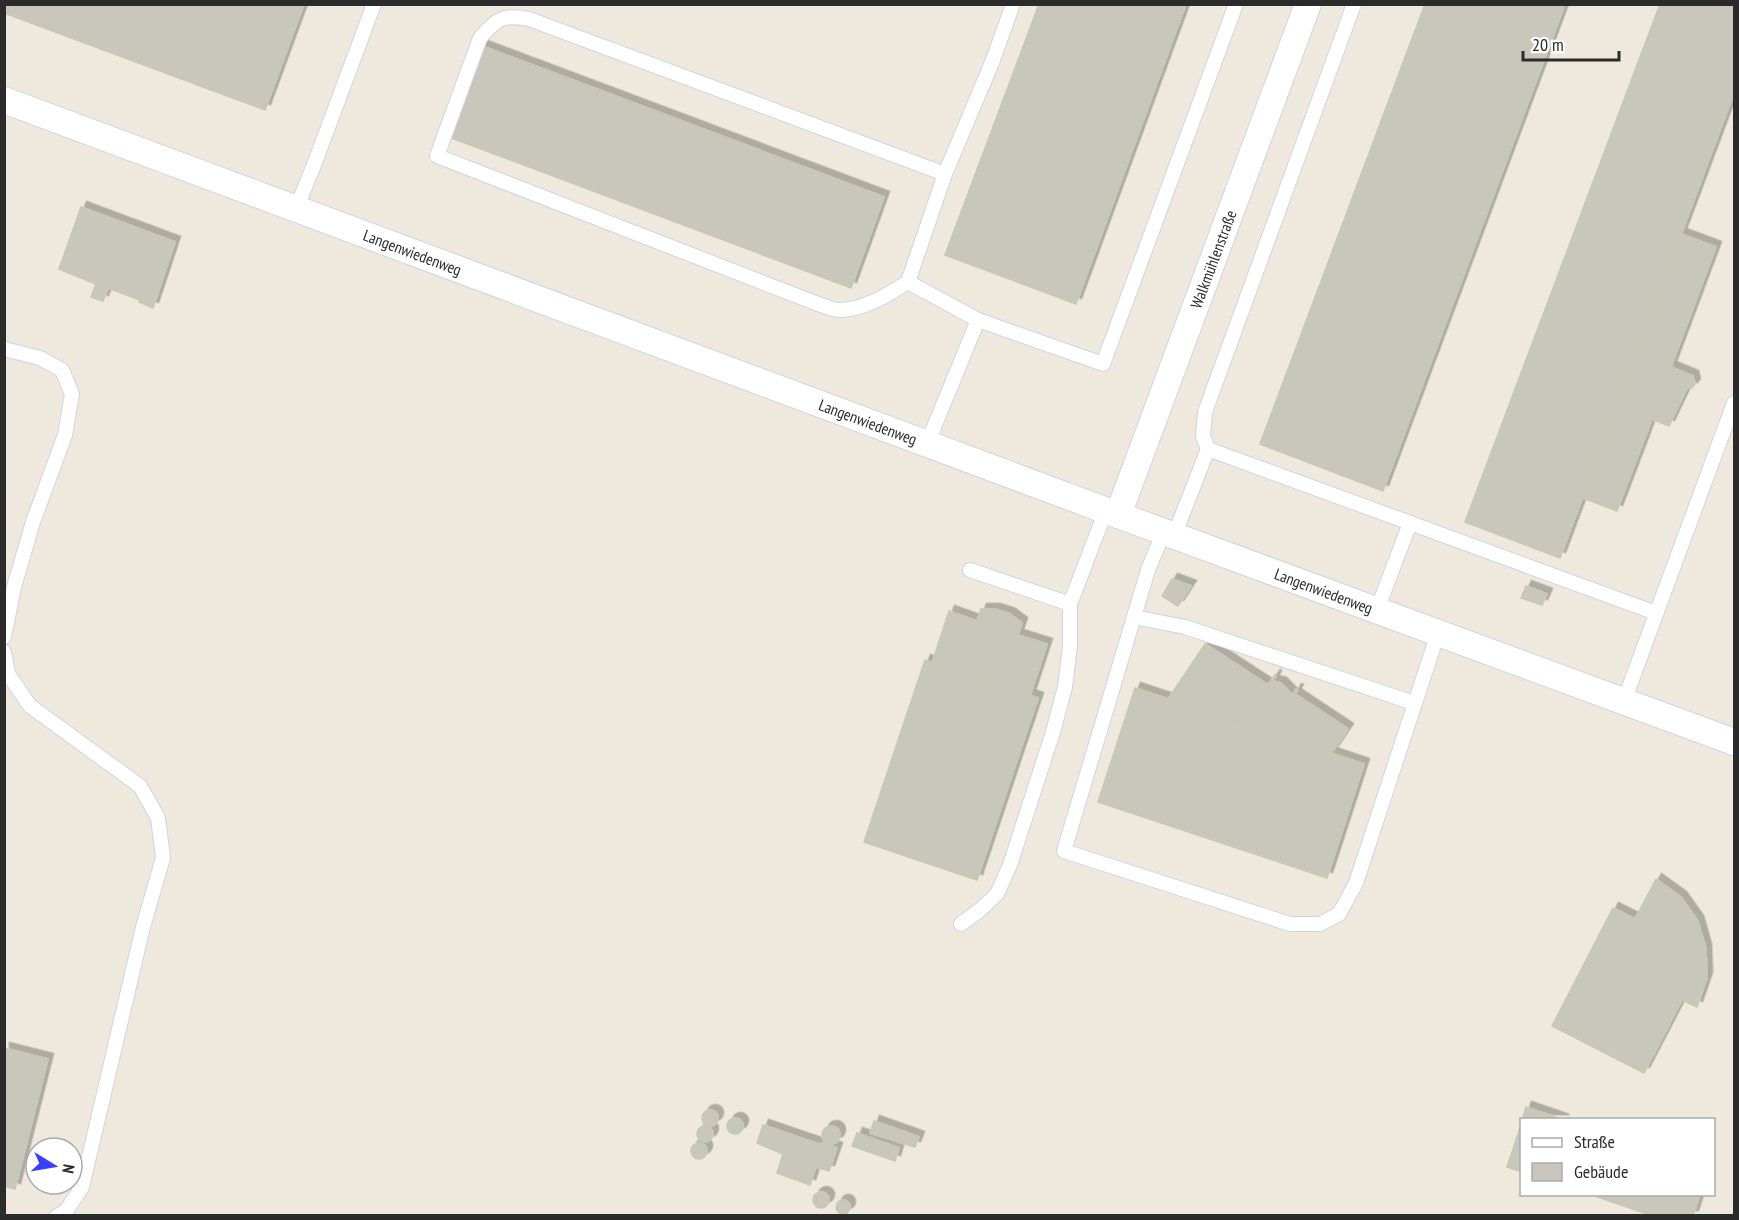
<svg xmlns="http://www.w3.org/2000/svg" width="1739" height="1220" font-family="'PT Sans Narrow',sans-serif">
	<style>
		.building { fill: #c9c7bb; stroke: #cac6b5; stroke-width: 1.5; filter: url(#shadow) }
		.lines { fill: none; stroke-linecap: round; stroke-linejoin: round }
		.lane-casing { stroke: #d1d2e5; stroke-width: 16 }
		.street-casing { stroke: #d1d2e5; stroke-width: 28 }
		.lane { stroke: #fff; stroke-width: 14 }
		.street { stroke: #fff; stroke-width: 26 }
		.labels { text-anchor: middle; stroke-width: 5; stroke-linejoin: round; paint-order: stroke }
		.street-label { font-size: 16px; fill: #2b2b2b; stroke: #fff }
	</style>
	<defs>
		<filter id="shadow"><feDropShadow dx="5.5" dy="-5.5" stdDeviation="0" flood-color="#0004"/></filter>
	</defs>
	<rect width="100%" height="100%" fill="#eee9dc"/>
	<g class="building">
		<polygon points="4,4 304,4 265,110 4,13"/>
		<polygon points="1039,4 1186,4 1076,304 945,255"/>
		<polygon points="1425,4 1565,4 1383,491 1260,444"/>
		<polygon points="1660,4 1734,4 1734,93 1560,558 1465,522"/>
		<polygon points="482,46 884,197 851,288 449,137"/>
		<polygon points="81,207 175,242 153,308 139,302 140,300 108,288 103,301 91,297 96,284 59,269"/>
		<polygon points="1681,234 1716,247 1671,367 1693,376 1695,384 1692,388 1687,388 1669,426 1652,419 1617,511 1583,498"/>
		<polygon points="1172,579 1191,586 1178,606 1162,596"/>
		<polygon points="1526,586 1547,594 1542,605 1521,598"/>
		<polygon points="981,609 995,609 1010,614 1022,623 1018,635 1047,644 1030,696 932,663 949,611 977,621"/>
		<polygon points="1205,644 1268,685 1275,675 1276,676 1273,681 1281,683 1293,695 1296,689 1298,690 1295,694 1348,729 1331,754 1168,699"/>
		<polygon points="925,660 1038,698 977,880 864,842"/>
		<polygon points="1135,688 1364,764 1327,878 1098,802"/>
		<polygon points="1656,879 1681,897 1698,921 1706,949 1707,978 1697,1007 1682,1000 1644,1073 1552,1026 1613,908 1635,919"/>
		<polygon points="4,1048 48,1059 15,1189 4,1186"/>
		<polygon points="1526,1107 1564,1120 1522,1120"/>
		<circle cx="710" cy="1118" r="8"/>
		<circle cx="735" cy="1126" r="8"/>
		<polygon points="874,1121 919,1137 915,1147 870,1133"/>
		<polygon points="1522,1122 1522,1172 1507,1167"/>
		<polygon points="763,1125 819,1144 823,1143 837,1148 829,1171 816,1167 810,1185 777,1173 783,1154 757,1143"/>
		<circle cx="705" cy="1134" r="8"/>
		<circle cx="831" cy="1135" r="9"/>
		<polygon points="857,1133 899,1148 895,1161 852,1146"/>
		<circle cx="699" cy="1151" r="8"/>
		<circle cx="821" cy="1200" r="8"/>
		<polygon points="1589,1194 1700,1194 1693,1216 1653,1216"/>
		<circle cx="843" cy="1207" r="7"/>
	</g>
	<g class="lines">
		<g class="lane-casing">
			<g id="lane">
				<polyline points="1013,4 993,60 945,174 908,282 978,320 1103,364 1236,4"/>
				<polyline points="1354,4 1205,412 1203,436 1208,449 1656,613"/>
				<polyline points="296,209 314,165 374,4"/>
				<path d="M 908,282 C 889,294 865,309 842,310 C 834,311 825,306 818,304 L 437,156 L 480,38 C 497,18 504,14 529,19 L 945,174"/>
				<polyline points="4,349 40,358 62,370 72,394 65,435 33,522 14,587 4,637"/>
				<polyline points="927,444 978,320"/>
				<polyline points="1164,531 1148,570 1064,851 1290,924 1320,924 1339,914 1356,883 1438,633"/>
				<polyline points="1174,536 1208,449"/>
				<polyline points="970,570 1070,604 1106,510"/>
				<polyline points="1377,610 1410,523"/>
				<polyline points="1134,617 1185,627 1414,703"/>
				<polyline points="4,652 8,674 30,706 140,786 158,818 163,858 143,927 82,1187 66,1211 57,1216"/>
				<polyline points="1624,701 1734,403"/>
				<polyline points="961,924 980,910 997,894 1010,865 1053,732 1065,687 1070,646 1070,604"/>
			</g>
		</g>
		<g class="street-casing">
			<g id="street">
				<path id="s1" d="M 4,100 L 1118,515 L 1734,742"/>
				<path id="s2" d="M 1118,515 L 1308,4"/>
			</g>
		</g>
		<use href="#lane" class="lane"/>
		<use href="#street" class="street"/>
	</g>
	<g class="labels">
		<g class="street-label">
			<text dy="6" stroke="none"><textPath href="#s1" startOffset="436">Langenwiedenweg</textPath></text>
			<text dy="6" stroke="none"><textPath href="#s2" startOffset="273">Walkmühlenstraße</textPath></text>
			<text dy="6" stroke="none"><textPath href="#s1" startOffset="922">Langenwiedenweg</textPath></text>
			<text dy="6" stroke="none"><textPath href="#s1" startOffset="1408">Langenwiedenweg</textPath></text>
		</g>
	</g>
	<rect width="1739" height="1220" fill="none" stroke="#2b2b2b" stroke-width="12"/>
	<rect x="1520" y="1118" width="195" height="78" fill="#ffffff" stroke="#aaaaaa" stroke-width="1.5"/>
	<rect x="1532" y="1138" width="30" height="9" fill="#ffffff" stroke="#aaaaaa" stroke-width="1.5"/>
	<text x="1574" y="1148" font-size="18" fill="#2b2b2b">Straße</text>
	<rect x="1532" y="1163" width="30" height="18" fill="#c9c7bb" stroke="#aaaaaa" stroke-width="1.5"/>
	<text x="1574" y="1178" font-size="18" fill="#2b2b2b">Gebäude</text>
	<g transform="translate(54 1166) rotate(101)"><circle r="28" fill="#ffffff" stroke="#aaaaaa" stroke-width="1.5"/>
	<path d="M0-4.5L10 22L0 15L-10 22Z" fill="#3940ff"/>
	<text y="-9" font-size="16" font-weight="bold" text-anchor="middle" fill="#2b2b2b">N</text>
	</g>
	<path d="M1523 51v9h96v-9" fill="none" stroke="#2b2b2b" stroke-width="3"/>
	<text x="1532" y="51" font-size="18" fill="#2b2b2b" stroke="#ffffff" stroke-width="4.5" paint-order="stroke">20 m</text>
</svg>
